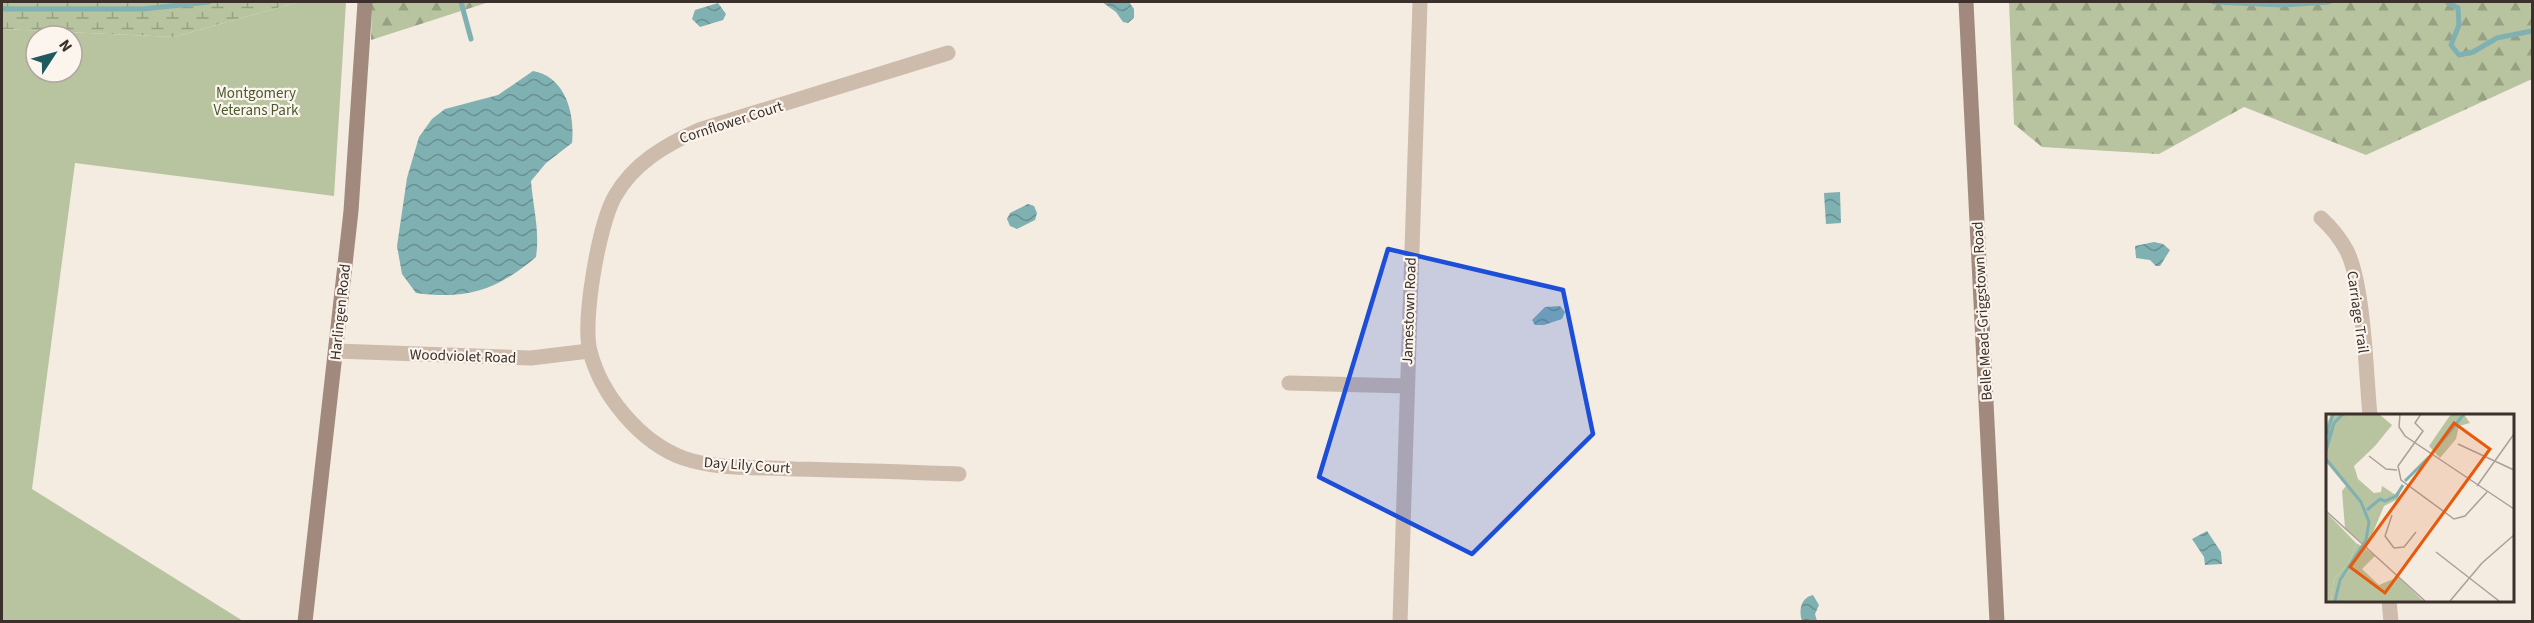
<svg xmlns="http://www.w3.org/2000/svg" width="2534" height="623" font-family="'Source Sans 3',sans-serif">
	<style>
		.forest { fill: url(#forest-firs) }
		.wetland { fill: url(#wetland-marsh) }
		.park { fill: #b8c4a0; fill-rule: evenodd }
		.water { fill: url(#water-waves) }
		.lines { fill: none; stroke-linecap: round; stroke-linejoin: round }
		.stream { stroke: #7fb0b2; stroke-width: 5 }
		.street { stroke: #cdbbac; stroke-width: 15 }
		.secondary { stroke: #a18a7d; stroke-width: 15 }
		.marked { fill: #1d4ed8; fill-opacity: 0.2; stroke: #1d4ed8; stroke-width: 4.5; stroke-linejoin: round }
		.labels { text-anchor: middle; stroke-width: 4.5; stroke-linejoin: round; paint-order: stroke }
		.park-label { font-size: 15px; fill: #4a5a2e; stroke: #fbf5ee }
		.street-label { font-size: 15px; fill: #3b302b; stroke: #fbf5ee }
		.inset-river { fill: none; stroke: #7fb0b2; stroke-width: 3 }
		.inset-road { fill: none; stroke: #aaa098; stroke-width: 1.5 }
		.view { fill: #e8590c; fill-opacity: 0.15; stroke: #e8590c; stroke-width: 3 }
		.inset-edge { fill: none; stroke: #3b302b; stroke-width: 3 }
	</style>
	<defs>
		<pattern id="forest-firs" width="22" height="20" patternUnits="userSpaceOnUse" patternTransform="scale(1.5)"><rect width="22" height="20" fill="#b8c4a0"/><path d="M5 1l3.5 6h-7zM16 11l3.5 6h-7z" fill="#97a083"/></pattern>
		<pattern id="wetland-marsh" width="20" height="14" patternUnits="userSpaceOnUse" patternTransform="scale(1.5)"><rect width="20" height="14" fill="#b8c4a0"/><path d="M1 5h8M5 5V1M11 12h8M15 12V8" fill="none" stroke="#97a083"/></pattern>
		<pattern id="water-waves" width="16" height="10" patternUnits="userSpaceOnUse" patternTransform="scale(1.5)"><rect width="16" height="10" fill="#7fb0b2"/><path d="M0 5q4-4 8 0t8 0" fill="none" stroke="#699091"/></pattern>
	</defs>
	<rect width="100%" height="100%" fill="#f4ebe1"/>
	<g class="forest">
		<polygon points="372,2 489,2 371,40"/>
		<polygon points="2009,2 2532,2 2532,79 2366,155 2244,107 2159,154 2042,147 2014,124"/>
	</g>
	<polygon class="wetland" points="2,2 299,2 174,37 2,29"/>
	<path class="park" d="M 299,2 L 346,2 L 334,196 L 75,163 L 32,489 L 243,621 L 2,621 L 2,29 L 174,37 ZM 36,36 L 72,36 L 72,72 L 36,72 Z"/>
	<g class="water">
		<polygon points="1102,2 1129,2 1134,9 1134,18 1128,23 1123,22 1116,12"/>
		<polygon points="718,3 726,14 723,20 700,27 692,19 695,10"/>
		<path d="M 533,71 C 566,77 575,114 572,143 L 546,163 L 531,181 C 533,207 540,231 536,257 C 497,290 467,300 416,293 L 402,274 L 397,246 L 407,178 L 419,137 L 432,119 L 445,109 L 498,95 Z"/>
		<polygon points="1840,192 1841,223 1826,224 1824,193"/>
		<polygon points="1028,204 1034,206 1037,213 1035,220 1017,229 1010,226 1007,219 1010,213"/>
		<polygon points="2154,242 2163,244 2170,250 2160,266 2156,266 2150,260 2136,258 2135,246"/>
		<polygon points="1560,306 1565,312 1562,319 1544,325 1535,325 1532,320 1545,307"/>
		<polygon points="2207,531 2221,552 2222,564 2205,565 2204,557 2192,539"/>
		<path d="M 1813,595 L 1819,605 L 1815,614 L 1817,621 L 1802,621 C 1799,611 1800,598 1813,595 Z"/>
	</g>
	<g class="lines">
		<g class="stream">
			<polyline points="461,2 471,39"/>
			<polyline points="2214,2 2283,5 2329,2"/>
			<polyline points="2447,2 2458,8 2459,25 2451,45 2459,55 2473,52 2497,38 2532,31"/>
			<polyline points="2,9 143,9 209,2"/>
		</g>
		<g class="street">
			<path d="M 948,53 L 699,130 C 665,145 634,163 615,196 C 599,224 582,321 590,351 C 601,395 640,442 683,458 C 718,470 758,467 795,469 C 850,470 904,472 959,474"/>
			<path d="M 2321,218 C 2331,227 2340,238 2347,251 C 2364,286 2366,374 2370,416"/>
			<polyline points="336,351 531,358 589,351"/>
			<polyline points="1289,383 1407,386"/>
			<polyline points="2389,600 2391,622"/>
			<polyline points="1400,622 1420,2"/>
		</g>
		<g class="secondary">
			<polyline points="1966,2 1997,622"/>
			<polyline points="305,622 351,211 365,2"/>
		</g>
	</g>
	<path class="marked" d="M 1388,249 L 1563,290 L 1593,434 L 1472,554 L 1319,477 Z"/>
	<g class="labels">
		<g class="park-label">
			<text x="256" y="98">Montgomery<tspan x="256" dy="17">Veterans Park</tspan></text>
		</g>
		<g class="street-label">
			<text transform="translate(731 122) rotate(-18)" y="5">Cornflower Court</text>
			<text transform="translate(1409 311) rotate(-88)" y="5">Jamestown Road</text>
			<text transform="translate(1982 311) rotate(-93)" y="5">Belle Mead-Griggstown Road</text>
			<text transform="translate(340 312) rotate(-84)" y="5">Harlingen Road</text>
			<text transform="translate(2358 312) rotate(82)" y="5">Carriage Trail</text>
			<text transform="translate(463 356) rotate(2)" y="5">Woodviolet Road</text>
			<text transform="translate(747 465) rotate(4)" y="5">Day Lily Court</text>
		</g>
	</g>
	<g transform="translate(2326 414)">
		<rect width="188" height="188" fill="#f4ebe1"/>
		<path d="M 27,0 L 53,0 L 66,11 L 49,32 L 36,23 L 15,28 L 9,25 Z" fill="#b8c4a0"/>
		<path d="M 5,0 L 27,0 L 10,25 L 19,27 L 33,19 L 49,32 L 28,52 L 32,65 L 48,79 L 55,78 L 56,72 L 68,80 L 74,79 L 72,85 L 58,92 L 41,133 L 19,114 L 16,77 L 20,72 L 0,48 L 0,12 ZM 125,0 L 139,2 L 144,9 L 133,12 L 130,25 L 114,44 L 103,32 Z" fill="#b8c4a0"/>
		<path d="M 30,129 L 37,133 L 20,160 L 20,187 L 5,187 L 8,165 L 24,147 Z" fill="#b8c4a0"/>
		<path d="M 0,98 L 30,129 L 24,147 L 8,165 L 5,187 L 0,187 ZM 37,133 L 49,142 L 36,155 L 53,171 L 72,163 L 97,187 L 20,187 L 16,183 L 20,160 Z" fill="#b8c4a0"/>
		<path class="inset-river" d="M 4,24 L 2,16 L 7,0M 0,37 L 8,9 L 17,0M 108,37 L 138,0M 0,45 L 35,88 L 43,108 L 40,126 L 14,166 L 9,187M 79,67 L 103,43M 41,96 L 54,85 L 59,87 L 70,82 L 77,71"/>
		<path class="inset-road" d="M 74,0 L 73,13 L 79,22 L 188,95M 95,0 L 89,9 L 97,17 L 72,52 L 75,66 L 128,105 L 139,102 L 161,78M 132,30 L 188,56M 43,42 L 60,55 L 71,56M 151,72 L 188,20M 0,97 L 99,187M 66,101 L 59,122 L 68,134M 68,134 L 78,133 L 90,118M 110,138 L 173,187M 124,187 L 156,149 L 188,121"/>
		<path class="view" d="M 128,9 L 164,35 L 59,179 L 24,153 Z"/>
		<rect width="188" height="188" class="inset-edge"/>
	</g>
	<rect width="2534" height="623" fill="none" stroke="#3b302b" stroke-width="6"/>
	<g transform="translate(54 54) rotate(54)"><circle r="28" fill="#fbf5ee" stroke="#aea6a0" stroke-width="1.5"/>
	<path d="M0-4.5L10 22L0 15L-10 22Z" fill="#1f5a5e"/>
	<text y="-9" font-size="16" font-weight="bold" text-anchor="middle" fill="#3b302b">N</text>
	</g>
</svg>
